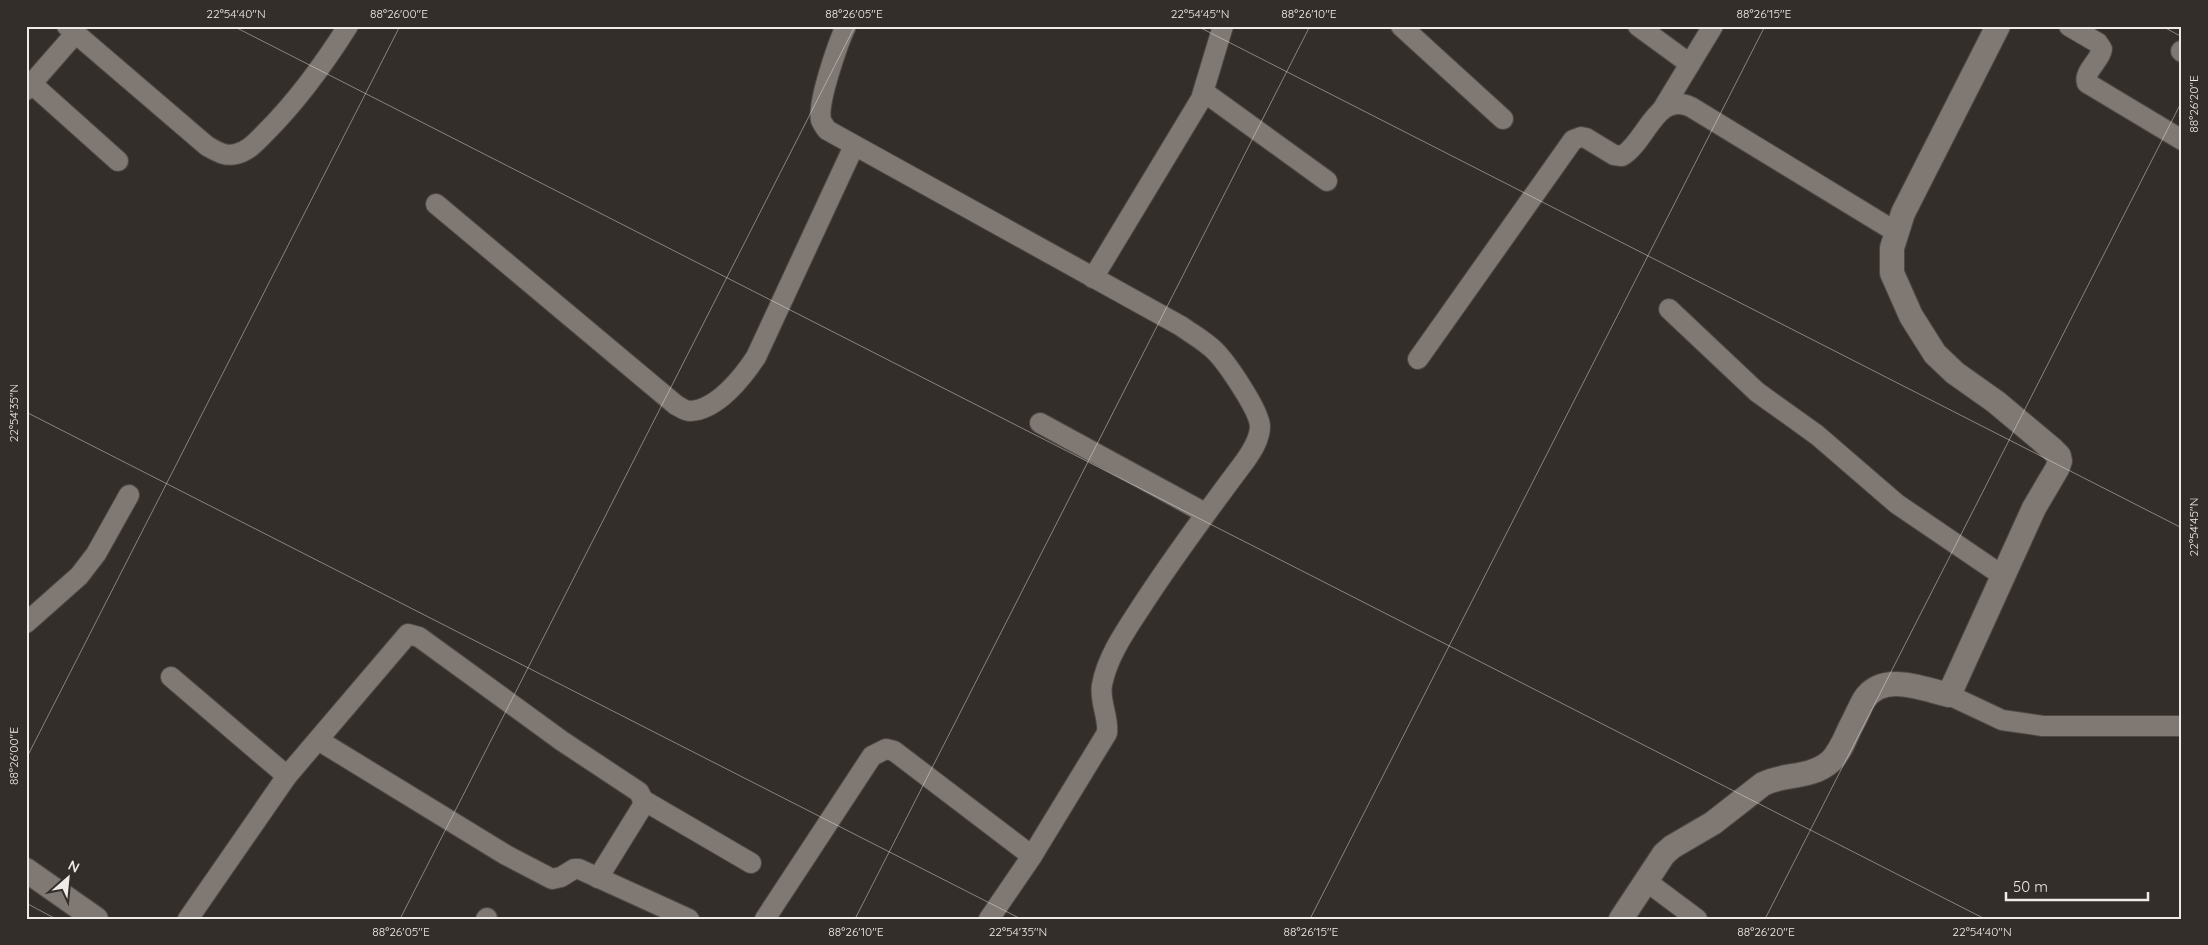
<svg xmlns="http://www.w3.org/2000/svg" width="2208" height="945" font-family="Quicksand,sans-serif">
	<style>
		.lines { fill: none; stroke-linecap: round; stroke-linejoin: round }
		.minor-casing { stroke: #4f4946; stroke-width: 22 }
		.tertiary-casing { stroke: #4f4946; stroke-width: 26 }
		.minor { stroke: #7f7873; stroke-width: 20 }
		.tertiary { stroke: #7f7873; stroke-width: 24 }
		.ticks { fill: none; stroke: #efebe9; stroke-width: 1; stroke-opacity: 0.45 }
		.neatline { fill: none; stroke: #efebe9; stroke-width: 2 }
		.ticks-label { font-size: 12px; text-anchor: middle; fill: #efebe9 }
	</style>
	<rect width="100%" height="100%" fill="#342e2a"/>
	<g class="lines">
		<g class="minor-casing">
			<g id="minor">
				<path d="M 67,26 L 207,146 C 216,151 225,157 236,154 C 249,151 257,141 266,132 C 298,100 324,64 348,26"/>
				<path d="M 846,26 C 838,43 817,103 821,120 C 822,123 825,127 827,130 L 1181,326 C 1192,334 1205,341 1215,351 C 1227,363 1259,410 1260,426 C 1260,439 1252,451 1245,461 C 1209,509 1174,556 1141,607 C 1126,630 1107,657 1102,685 C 1099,701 1109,717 1107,733 L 1032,856 L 989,919"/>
				<polyline points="1401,26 1503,119"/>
				<polyline points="1638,26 1690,64"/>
				<path d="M 2069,26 L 2098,43 L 2102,49 C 2100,61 2083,72 2087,83 L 2182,140"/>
				<polyline points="2181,51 2182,52"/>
				<polyline points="32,84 118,161"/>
				<polyline points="26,90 75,34"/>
				<polyline points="1204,92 1327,181"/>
				<polyline points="1662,110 1713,26"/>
				<path d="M 436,204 L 676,405 C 680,407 685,411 690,411 C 717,410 743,377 756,357 L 854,146"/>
				<polyline points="1093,278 1201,99 1223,26"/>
				<polyline points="1669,309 1757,392 1817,435 1897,504 2003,576"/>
				<path d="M 1418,359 L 1573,140 L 1581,137 L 1586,138 L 1614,155 L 1622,156 C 1647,141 1656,91 1691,107 L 1896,232"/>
				<polyline points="1040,423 1205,513"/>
				<polyline points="26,623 79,576 96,554 129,495"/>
				<polyline points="171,677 287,776"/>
				<polyline points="1949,695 2002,720 2043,726 2182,726"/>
				<polyline points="318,740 506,855 552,879 561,877 574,869 579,869 689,919"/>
				<polyline points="643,800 751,863"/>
				<polyline points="1646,881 1697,919"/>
				<polyline points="188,919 287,776 408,634 419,637 562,741 639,792 643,800 642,807 598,878"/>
				<polyline points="486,919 487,918"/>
				<polyline points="765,919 872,756 886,749 894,751 1032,856"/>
			</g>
		</g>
		<g class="tertiary-casing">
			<g id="tertiary">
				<polyline points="26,870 96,919"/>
				<path d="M 1621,919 L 1664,854 L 1672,847 L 1713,823 L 1763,784 C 1785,773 1811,779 1831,761 C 1840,752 1845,739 1850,728 C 1855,719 1859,709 1864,700 C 1882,671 1923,689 1949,695 L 2034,508 L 2057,469 L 2060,461 L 2059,456 L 2052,449 L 1996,402 L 1955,373 L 1935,354 L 1911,316 L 1892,273 L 1892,248 L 1903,213 L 1998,26"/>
			</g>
		</g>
		<use href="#minor" class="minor"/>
		<use href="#tertiary" class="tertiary"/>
	</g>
	<path class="ticks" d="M 233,26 L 1985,919M 1197,26 L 2182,528M 2162,26 L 2182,37M 26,412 L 1021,919M 26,759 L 400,26M 26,903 L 56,919M 400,919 L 855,26M 855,919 L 1310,26M 1310,919 L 1765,26M 1765,919 L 2182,101"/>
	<rect width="2208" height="945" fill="none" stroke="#342e2a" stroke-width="55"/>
	<g transform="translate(68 878) rotate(27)" stroke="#342e2a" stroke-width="4" paint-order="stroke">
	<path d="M0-4L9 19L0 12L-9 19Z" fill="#efebe9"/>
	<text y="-8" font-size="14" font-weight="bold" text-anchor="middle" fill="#efebe9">N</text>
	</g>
	<path d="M2006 892v8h142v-8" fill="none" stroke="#efebe9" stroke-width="2.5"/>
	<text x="2013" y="892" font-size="15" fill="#efebe9" stroke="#342e2a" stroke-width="4" paint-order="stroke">50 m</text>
	<rect x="28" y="28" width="2152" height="890" class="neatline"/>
	<g class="ticks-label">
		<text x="236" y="18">22°54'40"N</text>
		<text x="399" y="18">88°26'00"E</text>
		<text x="854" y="18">88°26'05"E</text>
		<text x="1200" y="18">22°54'45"N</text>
		<text x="1309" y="18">88°26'10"E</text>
		<text x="1764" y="18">88°26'15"E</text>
		<text transform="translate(2194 104) rotate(-90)" y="4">88°26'20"E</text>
		<text transform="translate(14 413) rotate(-90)" y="4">22°54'35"N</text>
		<text transform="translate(2194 527) rotate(-90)" y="4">22°54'45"N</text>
		<text transform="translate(14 756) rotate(-90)" y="4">88°26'00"E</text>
		<text x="401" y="936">88°26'05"E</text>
		<text x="856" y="936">88°26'10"E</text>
		<text x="1018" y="936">22°54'35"N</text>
		<text x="1311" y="936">88°26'15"E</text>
		<text x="1766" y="936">88°26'20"E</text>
		<text x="1982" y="936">22°54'40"N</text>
	</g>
</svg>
